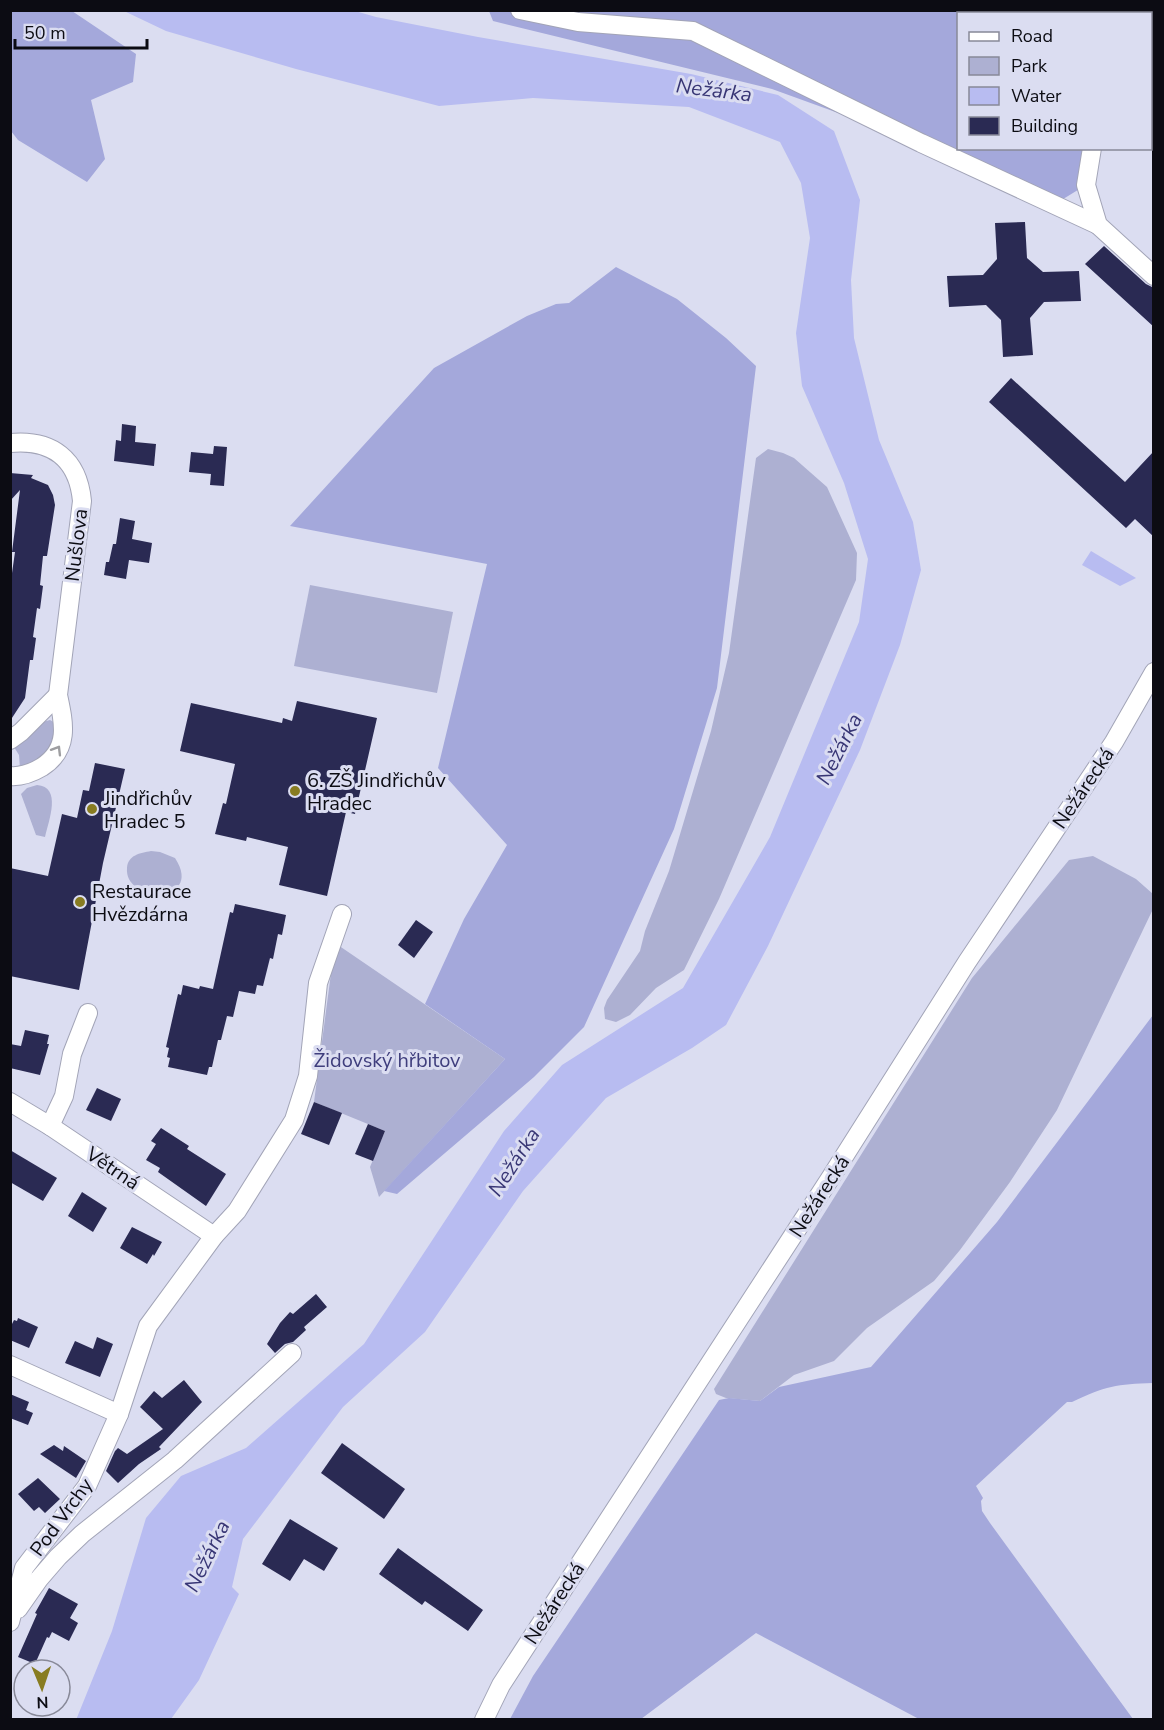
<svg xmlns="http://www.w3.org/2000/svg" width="1164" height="1730" font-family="'Nunito Sans',sans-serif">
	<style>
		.green { fill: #adb0d2 }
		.forest { fill: #a4a8db }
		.water { fill: #b8bcf1 }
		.building { fill: #2a2a53 }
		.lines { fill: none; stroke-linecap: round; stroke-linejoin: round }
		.minor-casing { stroke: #a2a4b7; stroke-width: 20 }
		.minor { stroke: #fff; stroke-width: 18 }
		.oneway { stroke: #9e9ea1 }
		.poi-dot { fill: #887c21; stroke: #dbddf1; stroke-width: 2 }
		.labels { text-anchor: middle; stroke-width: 6; stroke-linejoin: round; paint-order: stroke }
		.street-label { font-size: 20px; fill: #0c0c13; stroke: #dbddf1 }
		.poi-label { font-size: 20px; fill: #0c0c13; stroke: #dbddf1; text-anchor: start }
		.park-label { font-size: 20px; fill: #3f3e7d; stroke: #dbddf1 }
		.water-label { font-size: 21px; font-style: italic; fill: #383675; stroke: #dbddf1 }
	</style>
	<rect width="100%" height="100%" fill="#dbddf1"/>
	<g class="green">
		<polygon points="768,449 783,453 794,458 827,487 857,553 856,580 719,899 684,970 656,988 630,1015 616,1022 605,1019 604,1008 607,1000 640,951 645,931 669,871 711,731 729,653 756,458"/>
		<polygon points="310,585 453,612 437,693 294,666"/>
		<polygon points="50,720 55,723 53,744 49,749 30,765 20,769 19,755 14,747 43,722"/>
		<path d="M 37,785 C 62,787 49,820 45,837 L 36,835 L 21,794 L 27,788 Z"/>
		<path d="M 151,851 L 160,852 L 175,858 C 205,904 124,904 127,868 C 128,855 140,853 151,851 Z"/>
		<polygon points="1093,856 1136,879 1153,894 1153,909 1057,1110 1010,1182 960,1250 934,1281 867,1328 834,1361 794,1375 760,1401 726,1398 716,1394 714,1389 972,978 1069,860"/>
		<polygon points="335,943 505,1059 379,1197 370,1167 385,1131 314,1102"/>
	</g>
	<g class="forest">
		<polygon points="10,11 72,11 136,54 133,82 91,100 105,159 87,182 18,140 11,131"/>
		<polygon points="489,11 1117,11 1116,14 958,14 958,148 1092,149 1086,185 1055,204 921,143 772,89 493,21"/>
		<polygon points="616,267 677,299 726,338 756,366 717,688 674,829 584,1027 534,1077 397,1194 384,1191 505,1059 425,1004 464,919 507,845 438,768 487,564 290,526 434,368 527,316 556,304 569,303"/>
		<path d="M 1153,1015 L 1153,1383 C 1117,1384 1105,1386 1072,1402 L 1067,1402 L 976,1486 L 983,1498 L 981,1501 L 982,1511 L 990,1523 L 1133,1719 L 919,1719 L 756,1633 L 641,1719 L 510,1719 L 533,1676 L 719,1400 L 729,1398 L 760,1401 L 779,1387 L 871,1367 L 997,1222 Z"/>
	</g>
	<g class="water">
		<polygon points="124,11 355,11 376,17 478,37 691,74 778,95 834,131 860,200 851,280 854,338 879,440 913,522 921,570 900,645 860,750 768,946 726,1025 692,1048 606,1098 523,1191 425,1332 343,1407 243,1539 232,1587 239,1594 199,1680 171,1719 76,1720 112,1631 146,1518 181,1476 246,1448 364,1344 504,1131 562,1065 683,988 770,837 859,622 868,559 844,483 802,386 796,333 810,238 801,183 780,142 689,107 533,98 439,106 296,69 166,31"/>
		<polygon points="1091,551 1136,578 1120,586 1082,565"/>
	</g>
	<g class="building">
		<polygon points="1025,222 1027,258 1043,272 1079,271 1081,301 1044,302 1030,318 1033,355 1003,357 1001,320 986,305 949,307 947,276 983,275 997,259 995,223"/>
		<polygon points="1104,246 1146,284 1154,288 1154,327 1085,264"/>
		<polygon points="1011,378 1125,482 1154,451 1154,537 1135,519 1126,528 989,402"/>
		<polygon points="122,424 136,426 135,442 156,444 154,466 114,461 116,440 121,441"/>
		<polygon points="214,446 227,447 224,486 210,485 211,474 189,472 191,452 213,454"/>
		<polygon points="10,473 33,475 31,478 48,485 53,495 55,505 47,556 43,556 40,585 43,586 40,609 37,608 33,637 36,638 33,660 30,660 25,698 10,721 10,587 15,552 12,552 20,490 10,501"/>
		<polygon points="120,518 135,521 132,539 152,543 149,563 129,560 126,579 104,575 106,562 109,562 113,544 116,544"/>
		<polygon points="297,701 377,718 355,814 346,812 327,896 279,885 288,847 247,837 246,841 215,834 223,803 226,804 235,764 180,751 191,703 282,723 283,718 292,721"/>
		<polygon points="95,763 125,769 103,863 79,990 10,976 10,868 48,876 62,814 77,818 83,790 89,791"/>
		<polygon points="235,904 286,915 282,935 278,934 273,959 270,958 263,986 257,985 255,994 239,991 233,1017 227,1016 221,1040 218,1040 212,1067 209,1067 207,1075 168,1067 170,1058 167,1057 169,1048 166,1047 178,994 181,995 183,985 199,989 200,986 213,989 230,912 233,913"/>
		<polygon points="416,920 433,932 414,958 398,945"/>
		<polygon points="25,1030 49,1035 47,1044 49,1044 40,1075 10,1068 10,1044 21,1046"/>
		<polygon points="97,1088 121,1099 111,1121 86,1110"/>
		<polygon points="314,1102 342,1113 329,1145 301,1134"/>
		<polygon points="368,1124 385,1131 373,1161 355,1154"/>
		<polygon points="161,1128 189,1146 187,1149 226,1174 206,1206 158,1172 160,1168 146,1160 156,1144 151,1141"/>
		<polygon points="10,1150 57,1178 43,1201 10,1182"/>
		<polygon points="82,1192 107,1208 93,1232 68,1216"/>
		<polygon points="132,1227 162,1242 154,1256 153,1254 147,1264 120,1248"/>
		<polygon points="316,1294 327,1307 304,1327 306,1330 293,1342 285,1344 275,1353 267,1344 280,1323 290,1312 293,1314"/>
		<polygon points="18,1318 38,1327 29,1348 10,1340 10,1328 14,1320 17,1321"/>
		<polygon points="97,1337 113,1344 100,1377 65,1363 75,1341 93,1349"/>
		<polygon points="184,1380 202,1402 159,1447 161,1449 139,1464 118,1483 106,1471 115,1451 118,1448 127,1454 163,1429 140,1407 154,1391 162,1398"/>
		<polygon points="10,1394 29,1402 26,1410 33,1413 28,1425 10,1418"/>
		<polygon points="342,1443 405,1489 384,1519 321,1473"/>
		<polygon points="54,1445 63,1451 64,1446 86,1461 76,1478 40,1454"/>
		<polygon points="38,1478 60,1499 45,1513 39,1507 34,1511 18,1494"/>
		<polygon points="290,1519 338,1548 324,1571 304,1559 290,1581 262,1564"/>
		<polygon points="398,1548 483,1610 468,1631 425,1601 422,1605 379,1574"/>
		<polygon points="49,1588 78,1604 70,1618 78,1623 69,1641 52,1632 49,1638 47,1637 35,1664 18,1657 37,1614 35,1613"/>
	</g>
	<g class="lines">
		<g class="minor-casing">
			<g id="minor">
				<polyline points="520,10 578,22 693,31 921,143 1098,225"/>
				<polyline points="1116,14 1117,10"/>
				<polyline points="1092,148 1086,185 1098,225 1154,276"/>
				<path d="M 10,443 C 52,439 78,459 82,501 L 58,695 C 64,723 70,749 42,767 C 32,773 22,777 10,776"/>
				<polyline points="10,740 21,732 58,695"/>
				<polyline points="10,1102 50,1126 214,1236"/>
				<polyline points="50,1126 64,1096 72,1054 88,1013"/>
				<polyline points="10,1365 119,1414"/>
				<polyline points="18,1609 39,1579 58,1557 82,1534 175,1460 292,1353"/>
				<polyline points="10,1622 24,1568 87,1486 119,1414 148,1326 214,1236 237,1211 294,1120 308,1076 318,983 342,914"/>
				<polyline points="484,1720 501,1685 831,1177 967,962 1114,742 1154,672"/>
			</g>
		</g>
		<use href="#minor" class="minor"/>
	</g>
	<defs><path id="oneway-chevron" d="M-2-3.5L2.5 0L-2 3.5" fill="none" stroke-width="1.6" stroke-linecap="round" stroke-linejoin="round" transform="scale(1.5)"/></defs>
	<use class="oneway" href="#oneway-chevron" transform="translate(57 750) rotate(-59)"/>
	<g class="poi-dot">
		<circle cx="295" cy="791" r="6"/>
		<circle cx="92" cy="809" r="6"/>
		<circle cx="80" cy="902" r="6"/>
	</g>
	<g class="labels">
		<g class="street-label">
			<text transform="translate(76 545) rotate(-83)" y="7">Nušlova</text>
			<text transform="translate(1083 788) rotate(-56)" y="7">Nežárecká</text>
			<text transform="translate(113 1168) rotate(34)" y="7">Větrná</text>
			<text transform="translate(819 1196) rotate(-57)" y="7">Nežárecká</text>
			<text transform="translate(61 1517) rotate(-54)" y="7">Pod Vrchy</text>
			<text transform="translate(554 1603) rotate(-57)" y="7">Nežárecká</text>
		</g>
		<g class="poi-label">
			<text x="307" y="787">6. ZŠ Jindřichův<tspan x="307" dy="23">Hradec</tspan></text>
			<text x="104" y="805">Jindřichův<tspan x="104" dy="23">Hradec 5</tspan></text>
			<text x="92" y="898">Restaurace<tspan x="92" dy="23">Hvězdárna</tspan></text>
		</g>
		<g class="park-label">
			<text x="387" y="1067">Židovský hřbitov</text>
		</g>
		<g class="water-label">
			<text transform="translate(714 90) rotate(7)" y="7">Nežárka</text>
			<text transform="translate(839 749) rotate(-63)" y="7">Nežárka</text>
			<text transform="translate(514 1162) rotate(-57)" y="7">Nežárka</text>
			<text transform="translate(207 1556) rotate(-64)" y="7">Nežárka</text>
		</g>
	</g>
	<rect width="1164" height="1730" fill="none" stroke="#0c0c13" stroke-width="24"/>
	<rect x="957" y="12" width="195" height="138" fill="#dbddf1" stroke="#888998" stroke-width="1.5"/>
	<rect x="969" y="32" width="30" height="9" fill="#ffffff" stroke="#888998" stroke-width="1.5"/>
	<text x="1011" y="42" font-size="18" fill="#0c0c13">Road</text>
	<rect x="969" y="57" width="30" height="18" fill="#adb0d2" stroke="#888998" stroke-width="1.5"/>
	<text x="1011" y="72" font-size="18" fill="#0c0c13">Park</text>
	<rect x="969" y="87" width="30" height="18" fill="#b8bcf1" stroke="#888998" stroke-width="1.5"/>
	<text x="1011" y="102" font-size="18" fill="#0c0c13">Water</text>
	<rect x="969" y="117" width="30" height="18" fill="#2a2a53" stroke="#888998" stroke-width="1.5"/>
	<text x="1011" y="132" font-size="18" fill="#0c0c13">Building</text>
	<g transform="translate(42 1688) rotate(178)"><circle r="28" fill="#dbddf1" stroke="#888998" stroke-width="1.5"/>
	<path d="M0-4.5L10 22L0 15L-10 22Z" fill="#887c21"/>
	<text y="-9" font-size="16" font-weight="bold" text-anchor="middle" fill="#0c0c13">N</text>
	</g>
	<path d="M15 39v9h132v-9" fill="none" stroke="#0c0c13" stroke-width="3"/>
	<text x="24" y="39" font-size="18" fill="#0c0c13" stroke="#dbddf1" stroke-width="4.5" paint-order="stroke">50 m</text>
</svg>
